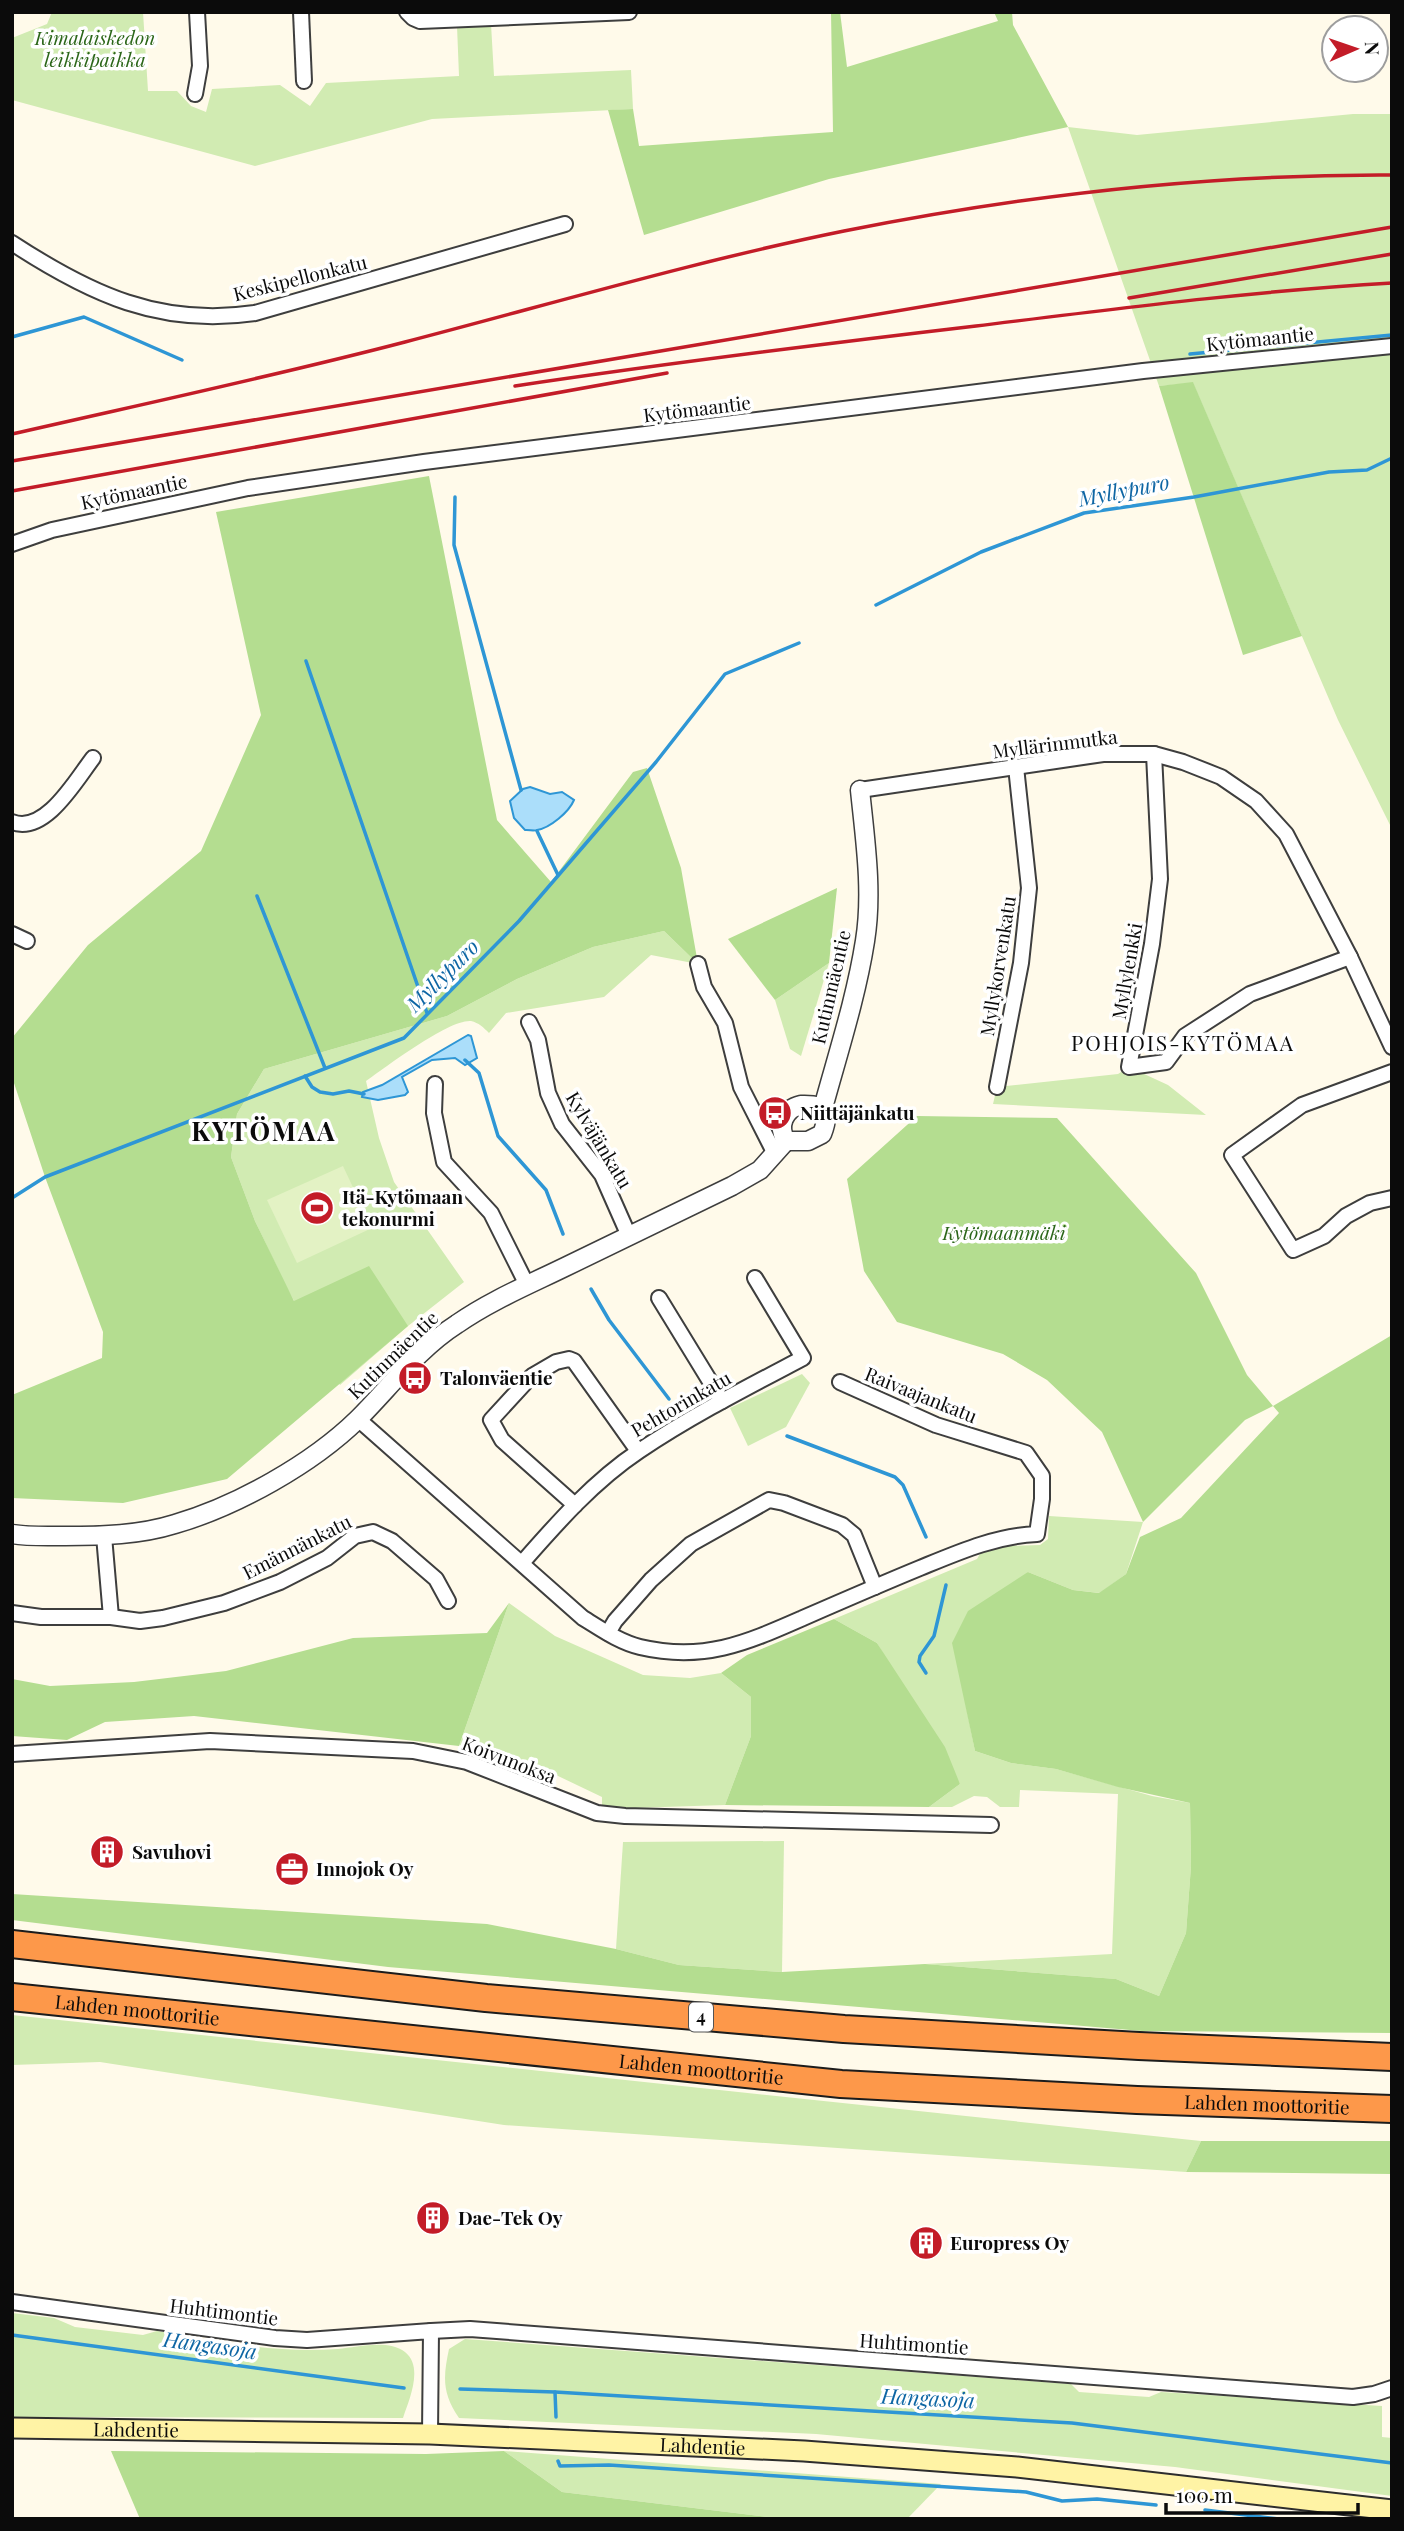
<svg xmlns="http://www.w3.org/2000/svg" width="1404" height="2531" font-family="'Playfair Display',serif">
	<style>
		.green { fill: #d1ebb2 }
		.forest { fill: #b4dd90 }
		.pitch { fill: #e3f2c4 }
		.water { fill: #abdefa; stroke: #2e96d5; stroke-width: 2 }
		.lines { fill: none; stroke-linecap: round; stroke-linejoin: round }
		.stream { stroke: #2e96d5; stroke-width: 3.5 }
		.minor-casing { stroke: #3e3e3e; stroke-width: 18 }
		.tertiary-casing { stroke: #3e3e3e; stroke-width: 21 }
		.secondary-casing { stroke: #2d2d2d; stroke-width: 23 }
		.motorway-casing { stroke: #1c1c1c; stroke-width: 30 }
		.minor { stroke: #fff; stroke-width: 14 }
		.tertiary { stroke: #fff; stroke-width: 18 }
		.secondary { stroke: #fff3a5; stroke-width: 19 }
		.motorway { stroke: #fd984a; stroke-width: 26 }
		.rail { stroke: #c31c28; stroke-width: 3.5 }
		.labels { text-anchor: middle; stroke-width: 7; stroke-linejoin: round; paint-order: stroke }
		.shield { fill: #fff; stroke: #545454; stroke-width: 2 }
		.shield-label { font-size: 18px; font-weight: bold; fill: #0b0b0b }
		.park-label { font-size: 19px; font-style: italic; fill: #2b6619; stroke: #fff }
		.street-label { font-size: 19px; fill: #0b0b0b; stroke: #fff }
		.poi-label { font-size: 19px; font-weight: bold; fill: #0b0b0b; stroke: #fff; text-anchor: start }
		.water-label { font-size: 21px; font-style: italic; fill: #0e66a4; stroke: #fff }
		.neighbourhood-label { font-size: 21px; letter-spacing: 2px; fill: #0b0b0b; stroke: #fff }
		.district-label { font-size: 26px; font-weight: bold; letter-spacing: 2px; fill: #0b0b0b; stroke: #fff }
	</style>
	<rect width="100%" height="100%" fill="#fffaea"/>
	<g class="green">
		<polygon points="52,12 143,12 148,91 177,91 191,106 206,112 212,89 280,85 310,106 326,83 459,76 457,26 491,24 494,76 631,70 633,109 432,119 255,166 12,100 12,38 47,24"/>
		<polygon points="1353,114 1392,114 1392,829 1338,720 1193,383 1159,386 1068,127 1137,135"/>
		<path d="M 664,931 L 698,964 L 651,955 L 604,997 L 506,1013 L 489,1033 C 483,1027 479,1023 471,1021 C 449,1019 386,1067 366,1081 L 379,1138 L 394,1182 L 464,1282 L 408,1326 L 340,1385 L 286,1286 L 255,1221 L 231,1157 L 237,1114 L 264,1069 L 447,1016 L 517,979 L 593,947 Z"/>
		<polygon points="829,963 801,1056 790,1049 775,1000"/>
		<polygon points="1129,1067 1168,1085 1206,1115 993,1104 997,1087 1118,1074"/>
		<polygon points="802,1374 810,1383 786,1427 748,1446 730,1408"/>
		<polygon points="1049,1516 1143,1522 1126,1574 1100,1593 1073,1590 1028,1572 965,1701 975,1751 1011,1763 1056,1769 1152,1796 1190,1803 1191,1866 1186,1933 1159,1996 1116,1979 925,1964 1112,1954 1118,1794 1020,1790 1019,1807 1000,1807 987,1797 974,1796 952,1807 929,1807 960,1784 877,1643 834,1619 977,1559 981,1552 1004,1546 1040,1545 1048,1539"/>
		<polygon points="509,1603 555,1636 643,1675 690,1678 721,1673 751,1697 751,1736 725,1805 602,1809 602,1797 556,1775 546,1784 459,1746"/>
		<polygon points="784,1841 782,1972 679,1965 616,1949 623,1842"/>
		<polygon points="12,2015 1201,2141 1186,2172 504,2125 100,2062 12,2065"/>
		<path d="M 12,2313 L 54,2318 L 75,2327 L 143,2335 L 157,2331 C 217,2341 276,2354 338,2349 C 358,2347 388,2339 405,2352 C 424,2367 409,2400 403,2418 L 12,2417 Z"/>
		<path d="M 465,2339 L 1071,2384 L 1079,2392 L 1149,2397 L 1161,2392 L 1382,2406 L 1382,2437 L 1392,2438 L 1392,2496 L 1175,2467 L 816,2434 L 459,2418 C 442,2393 443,2377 449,2349 Z"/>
		<polygon points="504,2451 941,2484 907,2519 784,2519 562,2492"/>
	</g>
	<g class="forest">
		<polygon points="831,12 840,12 847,67 998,21 994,12 1012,12 1013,25 1068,127 829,179 644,235 608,110 633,109 639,146 833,132"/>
		<polygon points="1193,382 1302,636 1243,655 1159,386"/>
		<polygon points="429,476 497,820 551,882 633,772 647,768 681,868 698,964 664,931 593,947 517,979 447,1016 264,1069 237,1114 231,1157 255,1221 294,1301 369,1266 408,1326 227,1479 123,1503 12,1498 12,1395 102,1358 103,1332 45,1177 12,1077 12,1038 88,945 201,851 261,715 216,512"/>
		<polygon points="837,888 829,963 775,1000 728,939"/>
		<polygon points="917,1116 1057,1118 1196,1273 1247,1375 1273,1406 1392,1335 1392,2033 1142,2031 388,1967 12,1920 12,1894 487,1924 616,1949 679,1965 782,1972 925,1964 1116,1979 1159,1996 1186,1933 1191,1866 1190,1803 1118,1787 1056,1769 1011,1763 975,1751 952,1643 968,1611 1028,1572 1073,1590 1099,1593 1126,1574 1140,1537 1181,1518 1279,1413 1273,1406 1245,1420 1143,1522 1102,1432 1047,1380 1003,1354 897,1322 864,1271 847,1179"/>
		<polygon points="509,1603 459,1746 194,1716 105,1722 67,1740 12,1736 12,1679 50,1686 134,1682 226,1671 353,1638 487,1633"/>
		<polygon points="834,1619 877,1643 945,1747 960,1784 929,1807 725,1805 751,1736 751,1697 721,1673 747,1655"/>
		<polygon points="1201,2141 1392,2141 1392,2174 1186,2172"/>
		<polygon points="111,2451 426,2454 504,2451 562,2492 784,2519 140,2519"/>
	</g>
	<polygon class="pitch" points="343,1166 372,1228 297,1263 267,1200"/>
	<g class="water">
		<path d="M 530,787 L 550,794 L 562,792 L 574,800 C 569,812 550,828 537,830 C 536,831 526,830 525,830 L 514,818 L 510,801 L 523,789 Z"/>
		<polygon points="468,1035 471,1036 477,1058 465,1065 455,1058 432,1060 402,1077 408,1092 405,1095 378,1100 362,1097 363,1092 382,1085"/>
	</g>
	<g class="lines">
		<g class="stream">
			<polyline points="12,337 84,317 182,360"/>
			<polyline points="1190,354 1392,335"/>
			<polyline points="455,497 454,545 521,790"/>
			<polyline points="876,605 981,552 1084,513 1194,497 1329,472 1367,470 1392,458"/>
			<polyline points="306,661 427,1013"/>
			<polyline points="537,831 558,875"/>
			<polyline points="257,896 325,1068"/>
			<polyline points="465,1060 479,1073 498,1136 546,1190 563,1234"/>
			<polyline points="305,1076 312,1087 320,1092 333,1094 349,1091 364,1094"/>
			<polyline points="12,1198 45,1177 404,1038 519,921 656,762 725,674 799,643"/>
			<polyline points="591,1289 609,1320 669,1399"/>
			<polyline points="787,1436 895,1477 903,1485 926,1537"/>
			<polyline points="926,1673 919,1662 920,1656 934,1636 946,1585"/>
			<polyline points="12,2335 404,2388"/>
			<polyline points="460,2389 555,2392 1072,2423 1392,2463"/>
			<polyline points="555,2392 556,2417"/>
			<polyline points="558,2461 560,2466 609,2465 1026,2492 1062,2501 1097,2499 1156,2505"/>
			<polyline points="1205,2510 1279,2519"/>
		</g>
		<g class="minor-casing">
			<g id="minor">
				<polyline points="301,12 304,81"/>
				<polyline points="407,12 413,18 420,21 629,12"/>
				<polyline points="195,94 200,66 197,12"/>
				<path d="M 12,243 C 90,294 160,327 255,313 L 565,224"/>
				<polyline points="12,544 52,530 248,488 424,462 1143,371 1392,346"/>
				<polyline points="1154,754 1160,879 1152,944 1129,1067 1166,1062 1185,1036 1250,994 1350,957"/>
				<polyline points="860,790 1103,754 1154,754 1183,762 1221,777 1256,801 1286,834 1350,957 1392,1047"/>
				<path d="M 12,822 C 45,835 76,780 93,758"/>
				<polyline points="12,934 27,941"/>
				<polyline points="698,964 704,987 725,1023 741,1087 775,1154"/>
				<polyline points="529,1022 538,1040 548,1093 562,1124 602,1175 629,1236"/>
				<polyline points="1392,1072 1302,1105 1232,1155 1293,1250 1324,1236 1346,1216 1370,1203 1392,1198"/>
				<polyline points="435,1084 434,1113 444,1162 491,1213 527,1285"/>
				<polyline points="997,1087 1021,963 1029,888 1016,767"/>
				<polyline points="659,1298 722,1401"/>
				<polyline points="532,1376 556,1362 569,1359 574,1361 638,1451"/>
				<polyline points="525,1383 491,1420 502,1440 575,1505"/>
				<path d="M 358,1419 L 583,1618 C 601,1629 619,1642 640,1647 C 704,1662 746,1643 803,1618 C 842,1601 881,1584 920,1568 C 959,1552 995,1536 1037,1534 L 1042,1499 L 1042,1476 L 1026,1453 L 936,1425 L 840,1382"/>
				<polyline points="104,1536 111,1617"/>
				<path d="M 522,1563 C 557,1523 594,1481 639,1451 C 691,1416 748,1387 803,1358 L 755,1278"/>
				<polyline points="12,1613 41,1617 111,1617 140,1621 163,1618 224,1603 280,1582 327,1558 355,1536 373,1532 392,1541 436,1579 448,1601"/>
				<polyline points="608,1633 615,1621 651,1580 691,1544 769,1500 784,1503 842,1525 854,1535 875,1587"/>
				<polyline points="12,1754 210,1741 413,1751 467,1762 597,1813 625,1816 991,1825"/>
				<polyline points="12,2302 275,2338 307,2340 431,2331 430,2434"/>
				<polyline points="431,2331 470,2329 1353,2397 1374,2394 1392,2388"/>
			</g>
		</g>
		<g class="tertiary-casing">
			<g id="tertiary">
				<path d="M 801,1105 C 826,1104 831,1111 822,1134 L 808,1141 L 786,1141 C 777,1126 784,1109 801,1105 Z"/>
				<path d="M 823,1108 C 838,1053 856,998 865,941 C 873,892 865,839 860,790"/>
				<path d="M 12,1534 C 30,1537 47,1536 65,1536 C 102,1536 140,1535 175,1524 C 237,1506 312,1464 358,1419 C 390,1387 418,1349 457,1324 C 490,1301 528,1285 565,1267 C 620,1240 676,1213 732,1186 L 760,1170 L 786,1141"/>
			</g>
		</g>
		<g class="secondary-casing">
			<g id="secondary">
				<path id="s1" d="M 12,2428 L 430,2434 L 804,2451 L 1017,2467 L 1392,2510"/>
			</g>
		</g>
		<g class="motorway-casing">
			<g id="motorway">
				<polyline points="12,1944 486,1998 844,2029 1139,2046 1392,2057"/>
				<path id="s2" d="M 12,1997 L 841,2084 L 1137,2100 L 1392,2109"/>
			</g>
		</g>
		<use href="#minor" class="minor"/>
		<use href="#tertiary" class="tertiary"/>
		<use href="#secondary" class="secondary"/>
		<use href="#motorway" class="motorway"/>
		<g class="rail">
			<polyline points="1129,298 1392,254"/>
			<path d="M 515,386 C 669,363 822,344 976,326 C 1115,309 1253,291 1392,283"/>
			<path d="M 12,434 C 143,404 275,376 405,342 C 551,304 696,261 844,231 C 1024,195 1208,174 1392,175"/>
			<polyline points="12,461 1392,227"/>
			<polyline points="12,491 667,373"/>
		</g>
	</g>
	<defs>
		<g id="bus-disc" transform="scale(1.75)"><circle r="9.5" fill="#c31c28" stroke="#fff"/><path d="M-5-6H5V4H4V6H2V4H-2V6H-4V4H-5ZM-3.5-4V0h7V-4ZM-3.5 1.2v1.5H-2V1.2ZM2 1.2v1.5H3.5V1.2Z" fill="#fff"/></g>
		<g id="stadium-disc" transform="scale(1.75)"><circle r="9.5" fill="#c31c28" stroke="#fff"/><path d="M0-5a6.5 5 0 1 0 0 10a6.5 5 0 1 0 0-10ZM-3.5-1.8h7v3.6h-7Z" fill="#fff"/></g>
		<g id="building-disc" transform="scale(1.75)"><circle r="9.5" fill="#c31c28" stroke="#fff"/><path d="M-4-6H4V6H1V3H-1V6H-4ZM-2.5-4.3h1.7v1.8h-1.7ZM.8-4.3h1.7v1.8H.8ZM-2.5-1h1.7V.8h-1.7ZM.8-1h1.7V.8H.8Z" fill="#fff"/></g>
		<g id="office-disc" transform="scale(1.75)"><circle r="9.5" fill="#c31c28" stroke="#fff"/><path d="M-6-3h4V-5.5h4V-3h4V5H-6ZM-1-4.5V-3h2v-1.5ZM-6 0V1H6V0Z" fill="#fff"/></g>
	</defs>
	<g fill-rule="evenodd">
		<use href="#bus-disc" x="775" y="1113"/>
		<use href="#stadium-disc" x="317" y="1208"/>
		<use href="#bus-disc" x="415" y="1378"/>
		<use href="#building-disc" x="107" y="1852"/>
		<use href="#office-disc" x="292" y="1869"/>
		<use href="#building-disc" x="433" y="2218"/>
		<use href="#building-disc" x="926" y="2243"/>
	</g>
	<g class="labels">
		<rect class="shield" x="689" y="2002.5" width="24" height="29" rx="5"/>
		<g class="shield-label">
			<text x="701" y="2023">4</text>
		</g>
		<g class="park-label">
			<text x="95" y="45">Kimalaiskedon<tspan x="95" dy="22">leikkipaikka</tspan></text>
			<text x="1004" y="1240">Kytömaanmäki</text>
		</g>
		<g class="street-label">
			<text transform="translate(300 278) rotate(-14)" y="7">Keskipellonkatu</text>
			<text transform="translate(1260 339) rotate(-6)" y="7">Kytömaantie</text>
			<text transform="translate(697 409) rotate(-7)" y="7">Kytömaantie</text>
			<text transform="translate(134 492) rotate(-12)" y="7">Kytömaantie</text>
			<text transform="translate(1055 744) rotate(-7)" y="7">Myllärinmutka</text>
			<text transform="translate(998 966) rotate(-81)" y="7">Myllykorvenkatu</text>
			<text transform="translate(1127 971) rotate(-80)" y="7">Myllylenkki</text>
			<text transform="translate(831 987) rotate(-77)" y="7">Kutinmäentie</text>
			<text transform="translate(599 1140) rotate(59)" y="7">Kylväjänkatu</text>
			<text transform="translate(393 1355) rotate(-44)" y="7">Kutinmäentie</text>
			<text transform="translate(921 1395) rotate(22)" y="7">Raivaajankatu</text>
			<text transform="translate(681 1404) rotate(-30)" y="7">Pehtorinkatu</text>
			<text transform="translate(297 1547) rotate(-27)" y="7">Emännänkatu</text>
			<text transform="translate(509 1760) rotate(21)" y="7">Koivunoksa</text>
			<text dy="7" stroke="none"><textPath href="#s2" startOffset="126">Lahden moottoritie</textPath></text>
			<text dy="7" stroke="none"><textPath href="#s2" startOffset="693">Lahden moottoritie</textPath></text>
			<text dy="7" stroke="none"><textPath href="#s2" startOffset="1260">Lahden moottoritie</textPath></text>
			<text transform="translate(224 2312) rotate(7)" y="7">Huhtimontie</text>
			<text transform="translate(914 2344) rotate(4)" y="7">Huhtimontie</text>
			<text dy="7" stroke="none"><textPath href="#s1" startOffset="124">Lahdentie</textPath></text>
			<text dy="7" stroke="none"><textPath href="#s1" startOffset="691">Lahdentie</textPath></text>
		</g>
		<g class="poi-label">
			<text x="800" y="1120">Niittäjänkatu</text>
			<text x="342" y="1204">Itä-Kytömaan<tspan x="342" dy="22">tekonurmi</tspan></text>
			<text x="440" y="1385">Talonväentie</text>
			<text x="132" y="1859">Savuhovi</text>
			<text x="316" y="1876">Innojok Oy</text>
			<text x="458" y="2225">Dae-Tek Oy</text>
			<text x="950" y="2250">Europress Oy</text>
		</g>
		<g class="water-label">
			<text transform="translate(1124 491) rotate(-11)" y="7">Myllypuro</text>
			<text transform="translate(443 976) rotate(-45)" y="7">Myllypuro</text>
			<text transform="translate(210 2346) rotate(8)" y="7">Hangasoja</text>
			<text transform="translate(928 2399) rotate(3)" y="7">Hangasoja</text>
		</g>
		<g class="neighbourhood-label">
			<text x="1183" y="1051">POHJOIS-KYTÖMAA</text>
		</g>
		<g class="district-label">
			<text x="264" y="1141">KYTÖMAA</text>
		</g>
	</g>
	<rect width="1404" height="2531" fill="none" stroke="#0b0b0b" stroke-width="28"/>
	<g transform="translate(1355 49) rotate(88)"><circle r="33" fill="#ffffff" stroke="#9d9d9d" stroke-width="2"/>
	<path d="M0-5L12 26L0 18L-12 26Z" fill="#c31c28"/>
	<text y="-10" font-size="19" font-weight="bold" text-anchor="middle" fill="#0b0b0b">N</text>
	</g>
	<path d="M1166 2503v10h192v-10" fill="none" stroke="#0b0b0b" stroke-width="3.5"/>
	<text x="1176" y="2503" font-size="21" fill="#0b0b0b" stroke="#ffffff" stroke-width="5" paint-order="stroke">100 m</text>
</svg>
